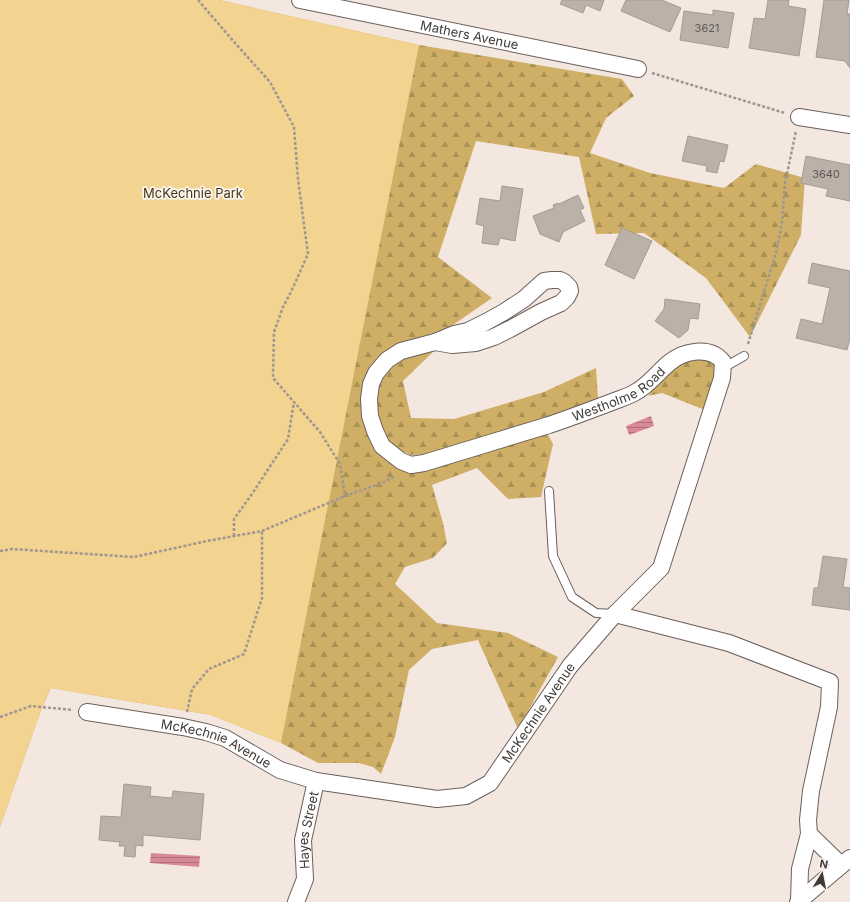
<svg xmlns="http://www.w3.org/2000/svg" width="850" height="902" font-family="Inter,sans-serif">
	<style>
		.forest { fill: url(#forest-firs) }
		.park { fill: #f2d38f }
		.water { fill: url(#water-rules) }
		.building { fill: #bbb1a8; stroke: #a49b92 }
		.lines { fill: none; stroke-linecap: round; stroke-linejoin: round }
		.service-casing { stroke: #6b5f5a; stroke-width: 10 }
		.minor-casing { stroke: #6b5f5a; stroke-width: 18 }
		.path { stroke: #a09691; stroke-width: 2.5; stroke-dasharray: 3 2; stroke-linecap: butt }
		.service { stroke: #fff; stroke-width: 8 }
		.minor { stroke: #fff; stroke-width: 16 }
		.labels { text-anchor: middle; stroke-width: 3.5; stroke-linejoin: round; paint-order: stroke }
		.number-label { font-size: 11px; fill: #5f5854 }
		.street-label { font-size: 13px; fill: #403b38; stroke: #fdf5f1 }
		.park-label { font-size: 13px; fill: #453717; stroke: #fdf5f1 }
	</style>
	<defs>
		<pattern id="forest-firs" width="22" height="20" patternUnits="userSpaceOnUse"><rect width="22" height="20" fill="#cfaf66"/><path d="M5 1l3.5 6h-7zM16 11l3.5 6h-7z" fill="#a99055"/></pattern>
		<pattern id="water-rules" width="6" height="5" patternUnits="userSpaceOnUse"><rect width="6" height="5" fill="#d98996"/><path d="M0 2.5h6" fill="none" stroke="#b1717b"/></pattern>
	</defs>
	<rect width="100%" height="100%" fill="#f4e7e0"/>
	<g class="forest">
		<polygon points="0,0 219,0 419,45 622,79 634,96 606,118 590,153 650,173 724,188 756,164 805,178 801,235 750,337 706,278 644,233 596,234 579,157 476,141 438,257 492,298 450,327 394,346 366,379 391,461 546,431 553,444 541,497 508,499 477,468 432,485 443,523 447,543 433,558 405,567 395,584 437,623 508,633 558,657 518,729 478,640 432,649 409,670 395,737 381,774 373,767 359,763 318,763 281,743 211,715 51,688 40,713 0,827"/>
		<polygon points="436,349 403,381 411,418 454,419 544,392 596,368 598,399 542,420 428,454 411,455 395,448 380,430 375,411 380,379 392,363 410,354"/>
		<polygon points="691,358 710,360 715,364 717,372 705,410 662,393 648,396 662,378 673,367"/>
	</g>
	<polygon class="park" points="0,0 219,0 419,45 281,743 211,715 51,688 40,713 0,827"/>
	<g class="water">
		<polygon points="651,416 654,426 629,435 626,426"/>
		<polygon points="151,853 200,856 199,867 150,863"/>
	</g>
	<g class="building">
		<polygon points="562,0 604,0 600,11 586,5 583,13 560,4"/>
		<polygon points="626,0 662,0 681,8 670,32 621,11"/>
		<polygon points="768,0 789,0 788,6 806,9 799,56 749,48 754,18 765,19"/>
		<polygon points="824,0 849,0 847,14 850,14 850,68 845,61 816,57"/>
		<polygon points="713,10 734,13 728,48 680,40 684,11 713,15"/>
		<polygon points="688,136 728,145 724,162 720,161 717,173 706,171 707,166 682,161"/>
		<polygon points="806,156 850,165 850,201 826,196 828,189 801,183"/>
		<polygon points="502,186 523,189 515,241 500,238 498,245 482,243 484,226 476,224 480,198 500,201"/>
		<polygon points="578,195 584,208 580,210 585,221 563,232 559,242 540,234 533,216 554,208 553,205 558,203 559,204"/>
		<polygon points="622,228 652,241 634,279 605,265"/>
		<polygon points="812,263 850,271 850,338 847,350 796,338 801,319 822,324 830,288 808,283"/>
		<polygon points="665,299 700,304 698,319 690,318 688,330 679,338 655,321 664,309"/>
		<polygon points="823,556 847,559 843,587 850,588 850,610 812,605 814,588 818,588"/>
		<polygon points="124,784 151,787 150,796 172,798 173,791 204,794 200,840 143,835 143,846 136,845 135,857 124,856 125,846 119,846 120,842 99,840 101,816 121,817"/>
	</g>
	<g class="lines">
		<g class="service-casing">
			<g id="service">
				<polyline points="723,368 744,356"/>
				<polyline points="549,491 553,556 572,597 596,613 614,614"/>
			</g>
		</g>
		<g class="minor-casing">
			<g id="minor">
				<path id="s1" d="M 300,0 L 638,69"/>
				<polyline points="799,117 850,125"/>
				<polygon points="552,280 560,280 564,282 569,287 570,291 567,297 561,303 541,312 510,329 494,337 476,343 452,345 435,342 454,334 468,331 486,322 504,312 524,299 544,281"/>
				<path id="s2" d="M 435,342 L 401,351 L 387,360 L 376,373 L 371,384 L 369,399 L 370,416 L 375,431 L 382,446 L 401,461 L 411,465 L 424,463 C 466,450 507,438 549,425 C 570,418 591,410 612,402 C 619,399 627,397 634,393 C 648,386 657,373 669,363 C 683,351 710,345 723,362 L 722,378 L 661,568 L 615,614"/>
				<path id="s3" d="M 87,712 L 183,727 L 206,732 L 225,738 L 280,770 L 316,781 L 437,799 L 466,796 L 490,783 L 570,666 L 615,614 L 729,643 L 830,682 L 829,707 L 811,791 L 808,820 L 809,834 L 800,869 L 799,901"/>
				<polyline points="809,834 841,865"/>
				<path id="s4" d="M 296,902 L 305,879 L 303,840 L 316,781"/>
				<polyline points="798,902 850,858"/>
			</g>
		</g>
		<g class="path">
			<polyline points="198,0 235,43 270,82 294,127 298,179 308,254 291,292 283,307 274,332 273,378 320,432 340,464 345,496"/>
			<polyline points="652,73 785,113"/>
			<polyline points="748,344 776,253 782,223 785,183 796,131"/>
			<polyline points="234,536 234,519 252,494 288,439 294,402"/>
			<polyline points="0,551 12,549 134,557 207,541 262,531 345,496 382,483 395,476"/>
			<polyline points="187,712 192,689 209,669 244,654 262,598 262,531"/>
			<polyline points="0,717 31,706 73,710"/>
		</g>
		<use href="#service" class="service"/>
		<use href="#minor" class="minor"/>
	</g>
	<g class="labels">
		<g class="number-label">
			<text x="707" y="32">3621</text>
			<text x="826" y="178">3640</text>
		</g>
		<g class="street-label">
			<text dy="5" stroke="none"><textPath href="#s1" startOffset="173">Mathers Avenue</textPath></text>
			<text dy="5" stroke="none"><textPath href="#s2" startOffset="401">Westholme Road</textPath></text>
			<text dy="5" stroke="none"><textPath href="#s3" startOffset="506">McKechnie Avenue</textPath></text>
			<text dy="5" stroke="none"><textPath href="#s3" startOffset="134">McKechnie Avenue</textPath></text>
			<text dy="5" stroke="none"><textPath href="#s4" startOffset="74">Hayes Street</textPath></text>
		</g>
		<g class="park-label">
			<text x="193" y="198">McKechnie Park</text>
		</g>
	</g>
	<g transform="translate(822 874) rotate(10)" stroke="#fdf5f1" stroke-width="3" paint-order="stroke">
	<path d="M0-3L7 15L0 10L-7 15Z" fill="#403b38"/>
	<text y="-6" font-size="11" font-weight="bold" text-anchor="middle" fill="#403b38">N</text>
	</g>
</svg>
